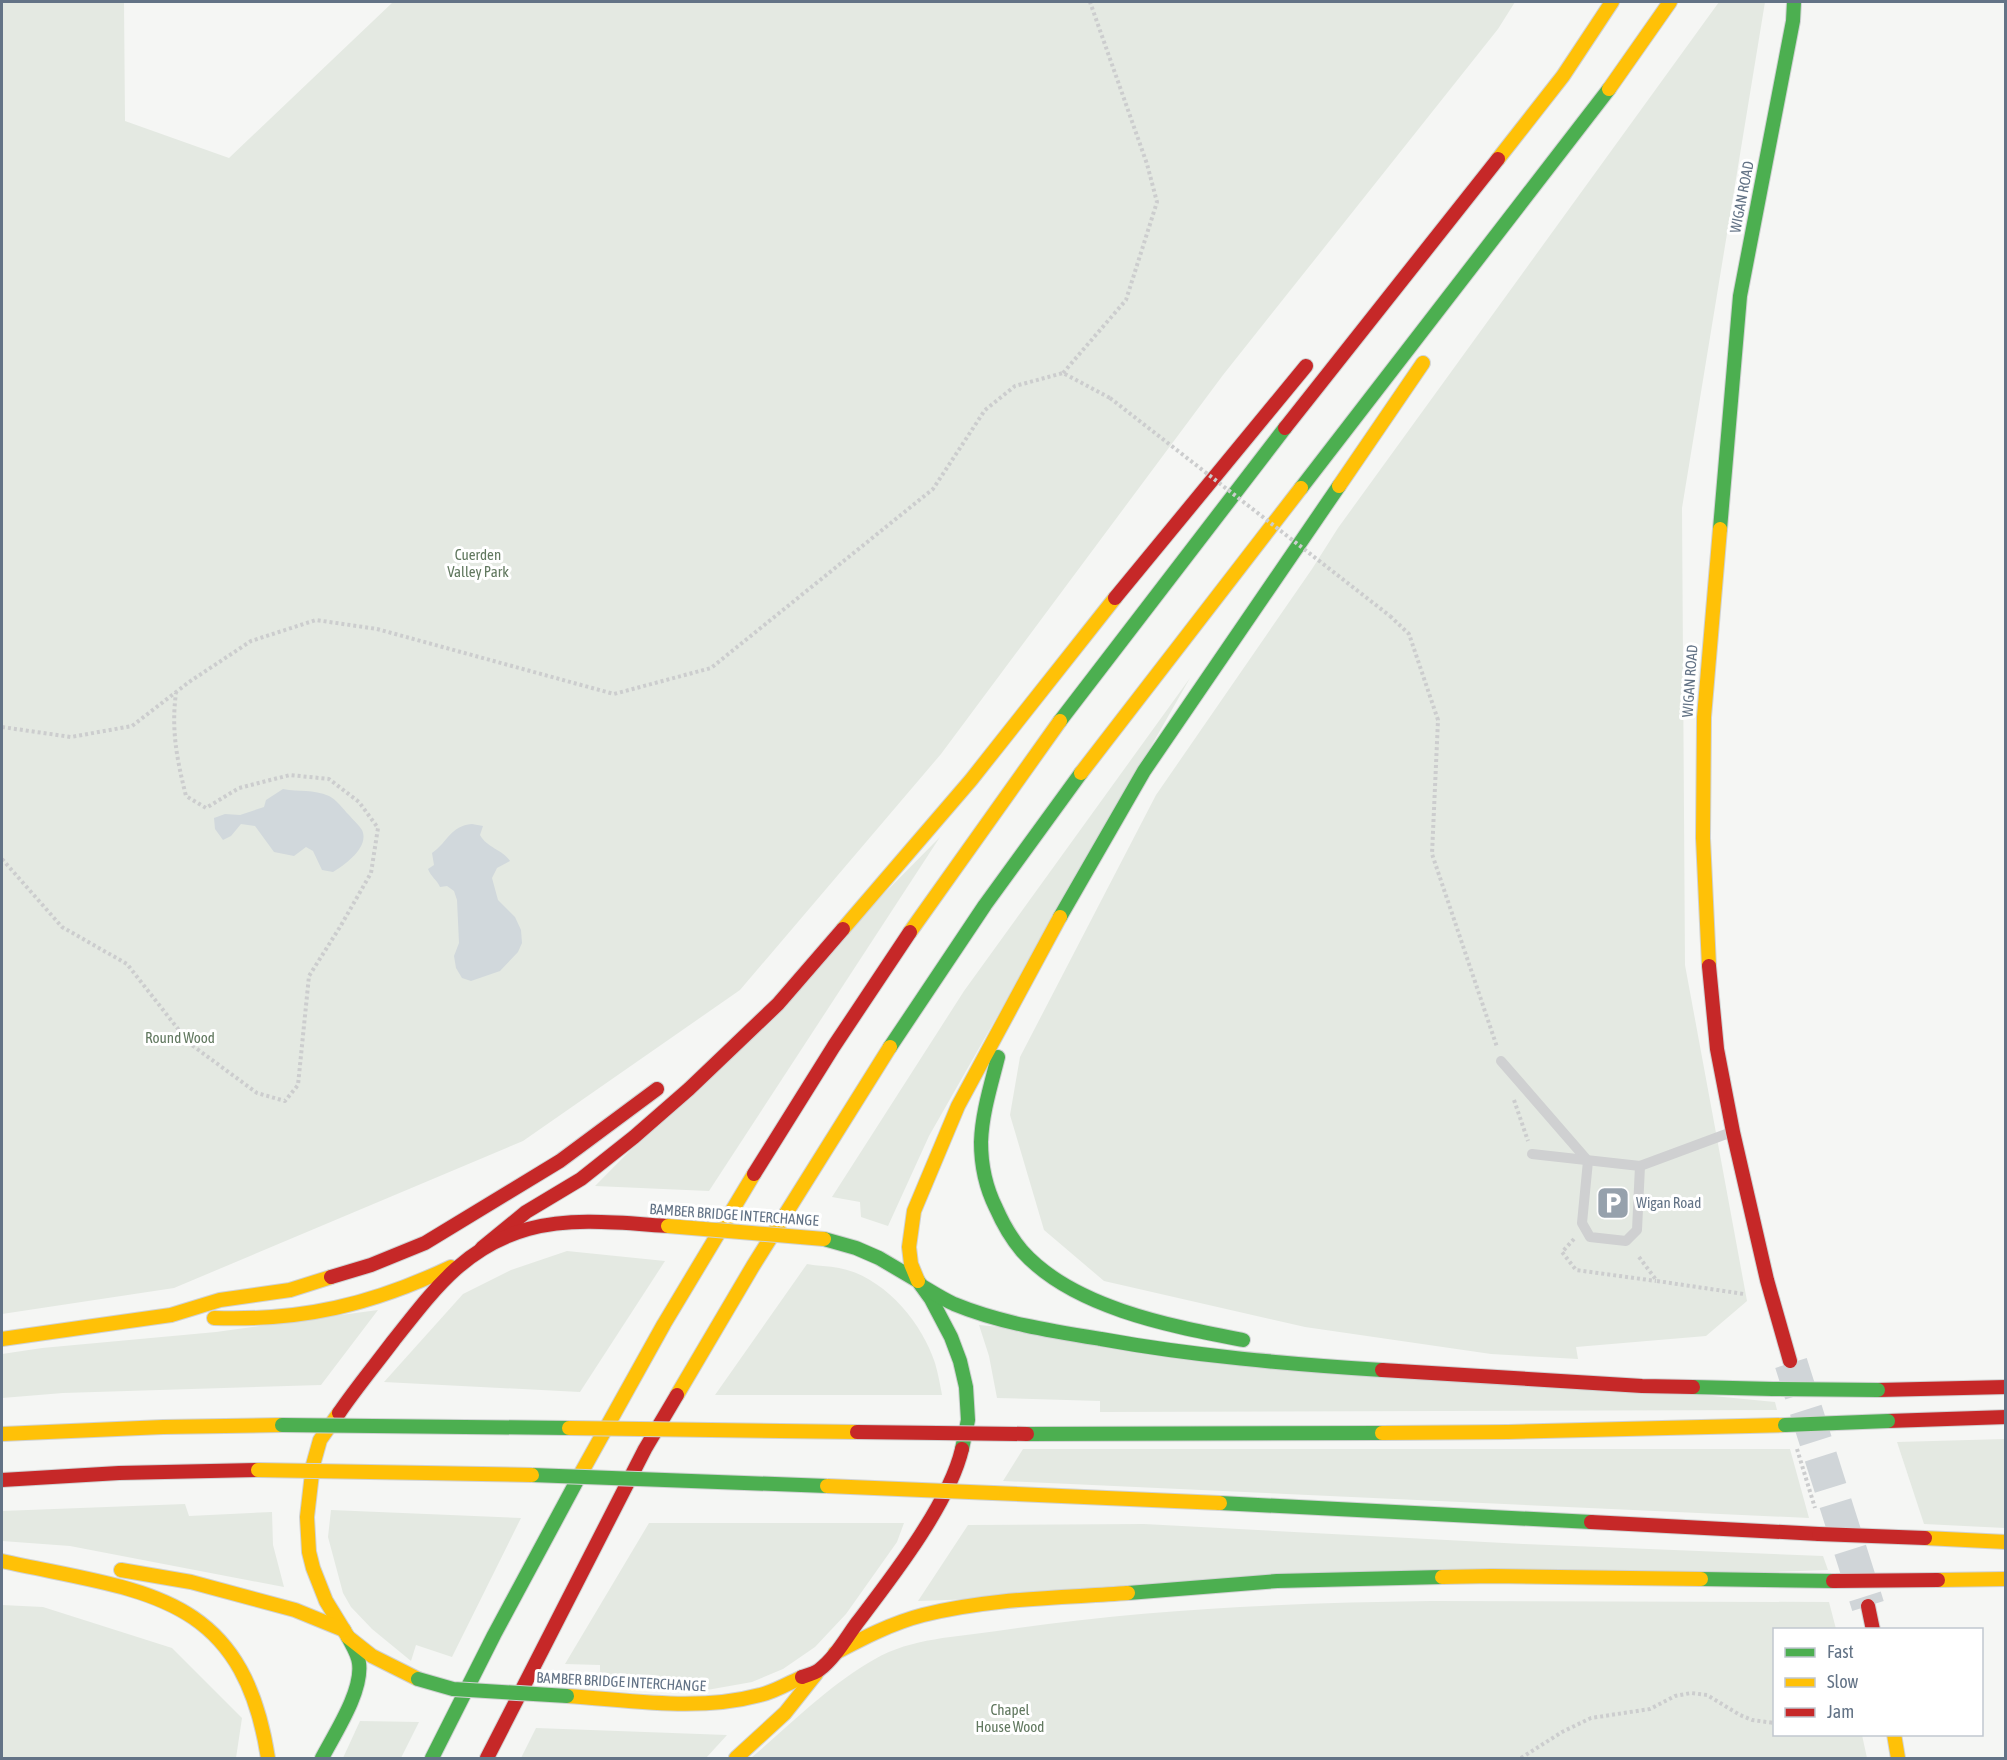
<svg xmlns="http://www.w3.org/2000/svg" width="2007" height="1760" font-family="'Asap Condensed',sans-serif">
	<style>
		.green { fill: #e4e9e2 }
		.water { fill: #d1d8dc }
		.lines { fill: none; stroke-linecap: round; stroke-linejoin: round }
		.primary-tunnel { stroke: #d0d5d8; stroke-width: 33; stroke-dasharray: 33 16; stroke-linecap: butt }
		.fast-casing { stroke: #d0d2d3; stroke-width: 16 }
		.slow-casing { stroke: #d0d2d3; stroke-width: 16 }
		.jam-casing { stroke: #d0d2d3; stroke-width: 16 }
		.path { stroke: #cccdce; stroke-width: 4; stroke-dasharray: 3 3; stroke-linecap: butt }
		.lane { stroke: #cfd0d1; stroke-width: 10 }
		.fast { stroke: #4caf50; stroke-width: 14 }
		.slow { stroke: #ffc107; stroke-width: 14 }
		.jam { stroke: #c62828; stroke-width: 14 }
		.fast-bridge-casing { stroke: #d0d2d3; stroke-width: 16; stroke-linecap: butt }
		.slow-bridge-casing { stroke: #d0d2d3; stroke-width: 16; stroke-linecap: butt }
		.jam-bridge-casing { stroke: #d0d2d3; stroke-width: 16; stroke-linecap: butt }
		.path-bridge { stroke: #cccdce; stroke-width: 4; stroke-dasharray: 3 3; stroke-linecap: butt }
		.fast-bridge { stroke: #4caf50; stroke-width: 14 }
		.slow-bridge { stroke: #ffc107; stroke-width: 14 }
		.jam-bridge { stroke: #c62828; stroke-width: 14 }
		.labels { text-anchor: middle; stroke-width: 6; stroke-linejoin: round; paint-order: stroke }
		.street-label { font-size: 15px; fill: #637386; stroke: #fff }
		.park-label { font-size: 15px; fill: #61785f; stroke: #fff }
		.poi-label { font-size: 15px; fill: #637386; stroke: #fff; text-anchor: start }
	</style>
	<rect width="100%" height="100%" fill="#f5f6f4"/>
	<g class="green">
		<polygon points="2,2 124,2 125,121 229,158 393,2 1515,2 1498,29 1223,375 941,754 740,990 523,1141 174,1288 2,1314"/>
		<polygon points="1719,2 1765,2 1682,508 1685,965 1747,1301 1706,1336 1576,1347 1578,1359 1491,1354 1305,1327 1104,1281 1044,1230 1010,1115 1020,1057 1156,795 1312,569 1338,528"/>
		<polygon points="1190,678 929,1136 888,1226 861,1217 860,1202 832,1197 964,991"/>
		<polygon points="940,837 709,1191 595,1186"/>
		<polygon points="567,1251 665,1261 580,1392 384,1382 463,1294 511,1270"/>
		<path d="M 807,1264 C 817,1266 829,1266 839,1268 C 883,1276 922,1322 935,1363 C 938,1373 940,1384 942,1395 L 715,1395 Z"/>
		<polygon points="378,1310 321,1385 63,1393 2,1398 2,1354 42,1348 216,1332"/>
		<polygon points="979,1325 1775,1402 1777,1410 1100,1412 1100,1401 997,1398 989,1356"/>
		<polygon points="2005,1439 2005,1528 1924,1524 1897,1442"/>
		<polygon points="1023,1449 1790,1449 1809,1518 1003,1481"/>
		<polygon points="185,1504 189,1516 272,1512 273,1545 284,1587 70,1546 2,1541 2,1511"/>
		<polygon points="331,1510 521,1518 452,1657 416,1645 411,1661 372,1629 351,1607 343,1593 328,1537"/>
		<polygon points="649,1523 904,1523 897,1542 846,1614 815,1647 783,1669 752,1682 707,1690 600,1684 600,1665 565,1664"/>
		<polygon points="1144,1524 1523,1544 1823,1556 1828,1570 918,1601 968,1525"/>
		<path d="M 1431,1601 L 1829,1602 L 1836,1629 L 1774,1630 L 1774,1734 L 1862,1735 L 1867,1758 L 751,1758 C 791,1724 829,1685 875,1659 C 911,1638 957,1637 997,1631 C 1141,1609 1286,1603 1431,1601 Z"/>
		<polygon points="2,1605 43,1607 172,1648 242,1718 236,1758 2,1758"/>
		<polygon points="360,1721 419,1722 401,1758 343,1758"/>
		<polygon points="536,1728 727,1735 706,1758 521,1758"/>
	</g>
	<g class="water">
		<path d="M 283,789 C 299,792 313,789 329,796 C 337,800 343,809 349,815 C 353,820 359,825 362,830 C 370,847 345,865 333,872 L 322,870 L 313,851 L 306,847 L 294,856 L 274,852 L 255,826 L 241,824 L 231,836 L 223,840 L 215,829 L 214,818 L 225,814 L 240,815 L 264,807 L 266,800 Z"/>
		<path d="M 472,824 L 483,826 L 480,835 C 487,848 502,849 510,861 L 497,868 L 492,878 L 498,900 L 515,917 L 521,930 L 522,943 L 518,952 L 500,971 L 471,981 L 462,978 L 456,968 L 454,956 L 459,943 L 457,900 L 454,891 L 447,886 L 440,887 C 437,880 431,877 428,869 L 434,865 L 432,853 C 449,841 450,826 472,824 Z"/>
	</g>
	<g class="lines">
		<polyline class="primary-tunnel" points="1791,1363 1868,1606"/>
		<g class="fast-casing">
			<g id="fast">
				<polyline points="1301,488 1609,89"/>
				<polyline points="1720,529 1740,296 1793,21 1794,2"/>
				<polyline points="1060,721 1285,428"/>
				<polyline points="1060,917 1144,771 1339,486"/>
				<polyline points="890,1047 985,905 1081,773"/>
				<path d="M 998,1057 C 991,1085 982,1113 981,1142 C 981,1165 986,1188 996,1208 C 1003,1224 1011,1238 1022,1251 C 1073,1308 1171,1326 1243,1340"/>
				<polyline points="824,1239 856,1248 879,1258 918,1281 931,1299 951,1337 960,1361 966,1387 968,1420 962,1449"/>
				<path d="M 922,1286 C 932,1292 943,1299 954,1304 C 1000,1323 1051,1331 1101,1339 C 1194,1356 1288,1364 1382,1370"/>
				<polyline points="1693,1387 1773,1389"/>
				<polyline points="1027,1434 1382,1433"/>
				<polyline points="1220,1503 1591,1522"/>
				<polyline points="1701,1579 1833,1581"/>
				<polyline points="1128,1593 1277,1581 1442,1577"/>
				<path d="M 322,1758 C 335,1733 363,1691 359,1663 C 358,1654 352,1645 348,1637"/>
				<polyline points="432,1758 494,1635 580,1475"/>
			</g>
		</g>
		<g class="slow-casing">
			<g id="slow">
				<polyline points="1609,89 1670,2"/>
				<polyline points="1498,159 1563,76 1612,2"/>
				<polyline points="1339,486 1423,363"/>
				<polyline points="1081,773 1301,488"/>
				<polyline points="843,929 971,780 1115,598"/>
				<polyline points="910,932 1060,721"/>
				<polyline points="1709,966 1703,838 1704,717 1720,529"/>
				<polyline points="918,1281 911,1264 909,1247 914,1211 958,1106 1060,917"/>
				<path d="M 214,1318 C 302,1321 371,1305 451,1267"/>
				<polyline points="2,1339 171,1315 220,1300 290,1290 331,1277"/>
				<polyline points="677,1395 753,1266 890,1047"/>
				<polyline points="339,1413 320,1440 313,1465 307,1517 309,1552 313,1568 326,1601 348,1637 372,1656 418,1679"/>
				<polyline points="1382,1433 1508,1432 1785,1425"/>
				<polyline points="2,1434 163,1427 282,1425"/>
				<polyline points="580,1475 664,1324 754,1174"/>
				<polyline points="993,1493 1220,1503"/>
				<polyline points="1925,1538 2006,1542"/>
				<path d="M 2,1561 C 141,1592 242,1590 268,1758"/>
				<polyline points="121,1570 191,1582 295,1610 344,1630"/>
				<polyline points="1442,1577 1492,1576 1701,1579"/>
				<polyline points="1938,1580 2006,1579"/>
				<path d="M 835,1653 C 863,1638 892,1623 923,1615 C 989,1598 1060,1598 1128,1593"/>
				<path d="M 567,1696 C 631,1700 697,1712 760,1695 C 774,1692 789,1683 802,1677"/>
				<polyline points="1894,1734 1898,1758"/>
				<polyline points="736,1758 785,1713 816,1674"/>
			</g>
		</g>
		<g class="jam-casing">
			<g id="jam">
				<polyline points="1285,428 1498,159"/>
				<polyline points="1115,598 1306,366"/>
				<polyline points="1709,966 1717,1049 1733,1132 1767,1280 1790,1361"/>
				<polyline points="754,1174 834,1046 910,932"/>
				<polyline points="482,1248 526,1212 581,1179 634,1137 689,1089 778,1004 843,929"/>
				<polyline points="331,1277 371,1265 425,1243 560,1161 657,1089"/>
				<polyline points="1382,1370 1642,1386 1693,1387"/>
				<polyline points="1878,1390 2006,1387"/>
				<path d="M 339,1413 C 356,1388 376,1364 394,1340 C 433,1291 464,1247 528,1229 C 573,1217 622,1223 668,1226"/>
				<polyline points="1888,1421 2006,1417"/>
				<polyline points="2,1480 119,1473 258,1470"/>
				<polyline points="1591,1522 1819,1534"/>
				<polyline points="1868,1606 1873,1630"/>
				<path d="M 802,1677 C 808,1675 815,1673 819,1670 C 835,1658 846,1638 857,1623 C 892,1577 949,1504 962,1449"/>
				<polyline points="487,1758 645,1449 677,1395"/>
			</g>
		</g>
		<g class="path">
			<polyline points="1063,373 1126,300 1157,202 1147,164 1090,2"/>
			<polyline points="1390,616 1409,634 1438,720 1432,854 1497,1047"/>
			<polyline points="2,727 71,737 132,726 189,682 251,641 316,620 377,629 614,694 711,668 933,489 985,410 1015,386 1063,373 1110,398"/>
			<path d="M 2,859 L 62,927 L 127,964 L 189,1043 L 257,1093 L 285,1101 L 298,1085 L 309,976 L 340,927 L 371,873 L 378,828 L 359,802 L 329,779 L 290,775 L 239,788 L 206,808 L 186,796 C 177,760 171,730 176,693"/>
			<polyline points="1514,1100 1528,1141"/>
			<polyline points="1574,1239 1562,1252 1576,1270 1656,1281"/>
			<polyline points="1639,1257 1657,1281 1744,1294"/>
			<polyline points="1797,1449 1815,1508"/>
			<polyline points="1521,1758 1562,1732 1591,1718 1650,1709 1675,1696 1691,1693 1707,1695 1740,1715 1752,1720 1774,1723"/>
		</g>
		<g class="lane">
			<polyline points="1501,1061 1588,1161 1582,1223 1590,1237 1626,1241 1637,1230 1640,1166"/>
			<polyline points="1532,1154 1640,1166 1729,1133"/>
		</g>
		<use href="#fast" class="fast"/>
		<use href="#slow" class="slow"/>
		<use href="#jam" class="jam"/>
		<g class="fast-bridge-casing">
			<g id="fast-bridge">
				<polyline points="1773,1389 1878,1390"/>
				<polyline points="282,1425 569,1428"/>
				<polyline points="1785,1425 1888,1421"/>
				<polyline points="532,1475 827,1486"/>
				<polyline points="418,1679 453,1689 567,1696"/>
			</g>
		</g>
		<g class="slow-bridge-casing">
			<g id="slow-bridge">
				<polyline points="668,1226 824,1239"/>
				<polyline points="569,1428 857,1432"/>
				<polyline points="258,1470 532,1475"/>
				<polyline points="827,1486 993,1493"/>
			</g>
		</g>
		<g class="jam-bridge-casing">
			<g id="jam-bridge">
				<polyline points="857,1432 1027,1434"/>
				<polyline points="1819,1534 1925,1538"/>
				<polyline points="1833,1581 1938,1580"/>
			</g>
		</g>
		<polyline class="path-bridge" points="1110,398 1390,616"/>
		<use href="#fast-bridge" class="fast-bridge"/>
		<use href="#slow-bridge" class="slow-bridge"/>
		<use href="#jam-bridge" class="jam-bridge"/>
	</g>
	<defs>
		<g id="parking-square" transform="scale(1.725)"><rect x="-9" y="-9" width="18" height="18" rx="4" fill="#96a1ac" stroke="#fff"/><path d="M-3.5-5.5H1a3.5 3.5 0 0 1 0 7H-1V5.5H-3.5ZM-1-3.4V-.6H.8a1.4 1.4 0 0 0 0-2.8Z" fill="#fff"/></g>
	</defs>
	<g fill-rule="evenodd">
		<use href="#parking-square" x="1613" y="1203"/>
	</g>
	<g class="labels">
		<g class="street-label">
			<text transform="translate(1742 197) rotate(-79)" y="5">WIGAN ROAD</text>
			<text transform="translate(1690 681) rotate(-86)" y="5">WIGAN ROAD</text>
			<text transform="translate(734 1215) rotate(4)" y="5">BAMBER BRIDGE INTERCHANGE</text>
			<text transform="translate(621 1682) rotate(3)" y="5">BAMBER BRIDGE INTERCHANGE</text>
		</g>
		<g class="park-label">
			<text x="478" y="560">Cuerden<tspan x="478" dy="17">Valley Park</tspan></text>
			<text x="180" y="1043">Round Wood</text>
			<text x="1010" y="1715">Chapel<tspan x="1010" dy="17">House Wood</tspan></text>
		</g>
		<g class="poi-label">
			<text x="1636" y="1208">Wigan Road</text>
		</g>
	</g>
	<rect width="2007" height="1760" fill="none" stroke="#637386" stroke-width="6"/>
	<rect x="1773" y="1628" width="210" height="108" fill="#ffffff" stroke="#c1c7cf" stroke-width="1.5"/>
	<rect x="1785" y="1648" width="30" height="9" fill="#4caf50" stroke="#c1c7cf" stroke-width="1.5"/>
	<text x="1827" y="1658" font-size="18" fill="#637386">Fast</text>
	<rect x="1785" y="1678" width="30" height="9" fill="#ffc107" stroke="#c1c7cf" stroke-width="1.5"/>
	<text x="1827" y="1688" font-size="18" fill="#637386">Slow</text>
	<rect x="1785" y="1708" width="30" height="9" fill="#c62828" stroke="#c1c7cf" stroke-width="1.5"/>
	<text x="1827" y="1718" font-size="18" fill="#637386">Jam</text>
</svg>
